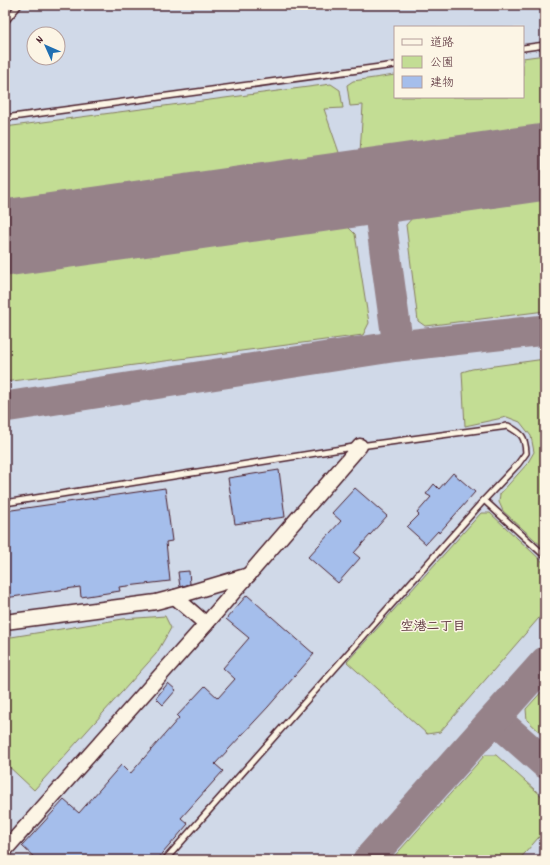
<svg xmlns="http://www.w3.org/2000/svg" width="550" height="865" font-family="Dekko,'Klee One',sans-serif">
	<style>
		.built { fill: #d0d9e8; fill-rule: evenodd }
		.green { fill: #c3dd94; stroke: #867e60 }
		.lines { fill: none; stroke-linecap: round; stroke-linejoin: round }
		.taxiway { stroke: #968289; stroke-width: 31 }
		.runway { stroke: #968289; stroke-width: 77 }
		.building { fill: #a5beeb; stroke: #4a1f2b }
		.lane-casing { stroke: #4a1f2b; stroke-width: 8 }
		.secondary-casing { stroke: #4a1f2b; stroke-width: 17 }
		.lane { stroke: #fcf5e5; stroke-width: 5 }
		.secondary { stroke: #fcf5e5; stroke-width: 14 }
		.labels { text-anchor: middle; stroke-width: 3; stroke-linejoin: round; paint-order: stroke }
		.neighbourhood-label { font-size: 13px; font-weight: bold; fill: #4a1f2b; stroke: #fcf5e5 }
	</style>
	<rect width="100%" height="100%" fill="#e2e4e7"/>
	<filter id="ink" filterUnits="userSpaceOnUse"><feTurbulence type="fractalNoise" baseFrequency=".025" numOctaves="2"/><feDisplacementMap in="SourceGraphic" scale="8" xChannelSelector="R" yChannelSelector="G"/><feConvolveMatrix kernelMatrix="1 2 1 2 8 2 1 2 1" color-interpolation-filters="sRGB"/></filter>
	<g filter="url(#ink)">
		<path class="built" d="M 5,5 L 545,5 L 545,860 L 5,860 ZM 395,27 L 523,27 L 523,97 L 395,97 ZM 34,34 L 58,34 L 58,58 L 34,58 Z"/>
		<g class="green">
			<polygon points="545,55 545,130 360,153 363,105 350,106 347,85 353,81 395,75 395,97 523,97 523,58"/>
			<polygon points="331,84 340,90 343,108 324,109 342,161 5,203 5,127"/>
			<polygon points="545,199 545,311 425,326 418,321 406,225 413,217"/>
			<polygon points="348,227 355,234 369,323 363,335 5,382 5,275"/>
			<polygon points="545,359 545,549 503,511 499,502 500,494 527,464 534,452 531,436 520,422 507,417 465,426 462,372 472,369"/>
			<polygon points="481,513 490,513 545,564 545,611 440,732 427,734 347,662"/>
			<polygon points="165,616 171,628 156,654 34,790 5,763 5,638 123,619"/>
			<polygon points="545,688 545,737 527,720 526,709"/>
			<polygon points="485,755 496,755 545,799 545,830 519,860 391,860"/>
		</g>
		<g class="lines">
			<g class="taxiway">
				<polyline points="376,186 398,346"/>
				<polyline points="5,407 398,346 545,330"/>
				<polyline points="495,719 545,763"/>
				<polyline points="368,860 545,662"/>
			</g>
			<polyline class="runway" points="5,238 545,162"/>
		</g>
		<g class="building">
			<polygon points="279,470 285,517 235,524 228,478"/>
			<polygon points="453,473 475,492 439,533 438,531 426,544 407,527 419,515 417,513 431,497 426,494 434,484 439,489"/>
			<polygon points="165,488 172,541 166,542 170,581 119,587 120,591 81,597 80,587 5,598 5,511"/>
			<polygon points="355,488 387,516 354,553 360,558 338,583 308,557 341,521 332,513"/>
			<polygon points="189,571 190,584 180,587 178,572"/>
			<polygon points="247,595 314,654 268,707 215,764 223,771 181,818 188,824 157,860 37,860 22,846 64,800 79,813 121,765 130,774 179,718 177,716 205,686 218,698 235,679 223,668 249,638 226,619"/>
			<polygon points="168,683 176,690 163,705 156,698"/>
		</g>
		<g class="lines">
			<g class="lane-casing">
				<g id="lane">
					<polyline points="5,22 19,5"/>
					<polyline points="523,48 545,45"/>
					<polyline points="5,118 395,65"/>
					<polyline points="484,500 545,556"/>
					<path d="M 5,503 L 360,446 L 508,426 C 522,434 525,436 526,453 L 518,464 L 484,500 L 165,860"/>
				</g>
			</g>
			<g class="secondary-casing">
				<g id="secondary">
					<polyline points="175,597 206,624"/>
					<polyline points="5,622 156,602 175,597 249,575"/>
					<polyline points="5,850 206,624 360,446"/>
				</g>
			</g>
			<use href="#lane" class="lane"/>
			<use href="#secondary" class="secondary"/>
		</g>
	</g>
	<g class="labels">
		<g class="neighbourhood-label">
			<text x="433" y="630">空港二丁目</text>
		</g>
	</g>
	<rect width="550" height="865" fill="none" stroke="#fcf5e5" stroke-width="20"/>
	<rect x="10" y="10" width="530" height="845" fill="none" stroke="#4a1f2b" stroke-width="1.5" filter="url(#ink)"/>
	<rect x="394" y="26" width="130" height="72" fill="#fcf5e5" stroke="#b59f9b"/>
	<rect x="402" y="39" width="20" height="6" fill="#fcf5e5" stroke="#b59f9b"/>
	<text x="430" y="46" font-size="12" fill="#4a1f2b">道路</text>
	<rect x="402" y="56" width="20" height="12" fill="#c3dd94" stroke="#b59f9b"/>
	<text x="430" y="66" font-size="12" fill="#4a1f2b">公園</text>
	<rect x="402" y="76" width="20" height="12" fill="#a5beeb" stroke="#b59f9b"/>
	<text x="430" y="86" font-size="12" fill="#4a1f2b">建物</text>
	<g transform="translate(46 46) rotate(315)"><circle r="19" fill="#fcf5e5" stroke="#b59f9b"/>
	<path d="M0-3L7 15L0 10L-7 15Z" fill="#1f6fb2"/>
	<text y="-6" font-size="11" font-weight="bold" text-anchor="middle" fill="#4a1f2b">N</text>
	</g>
</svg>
